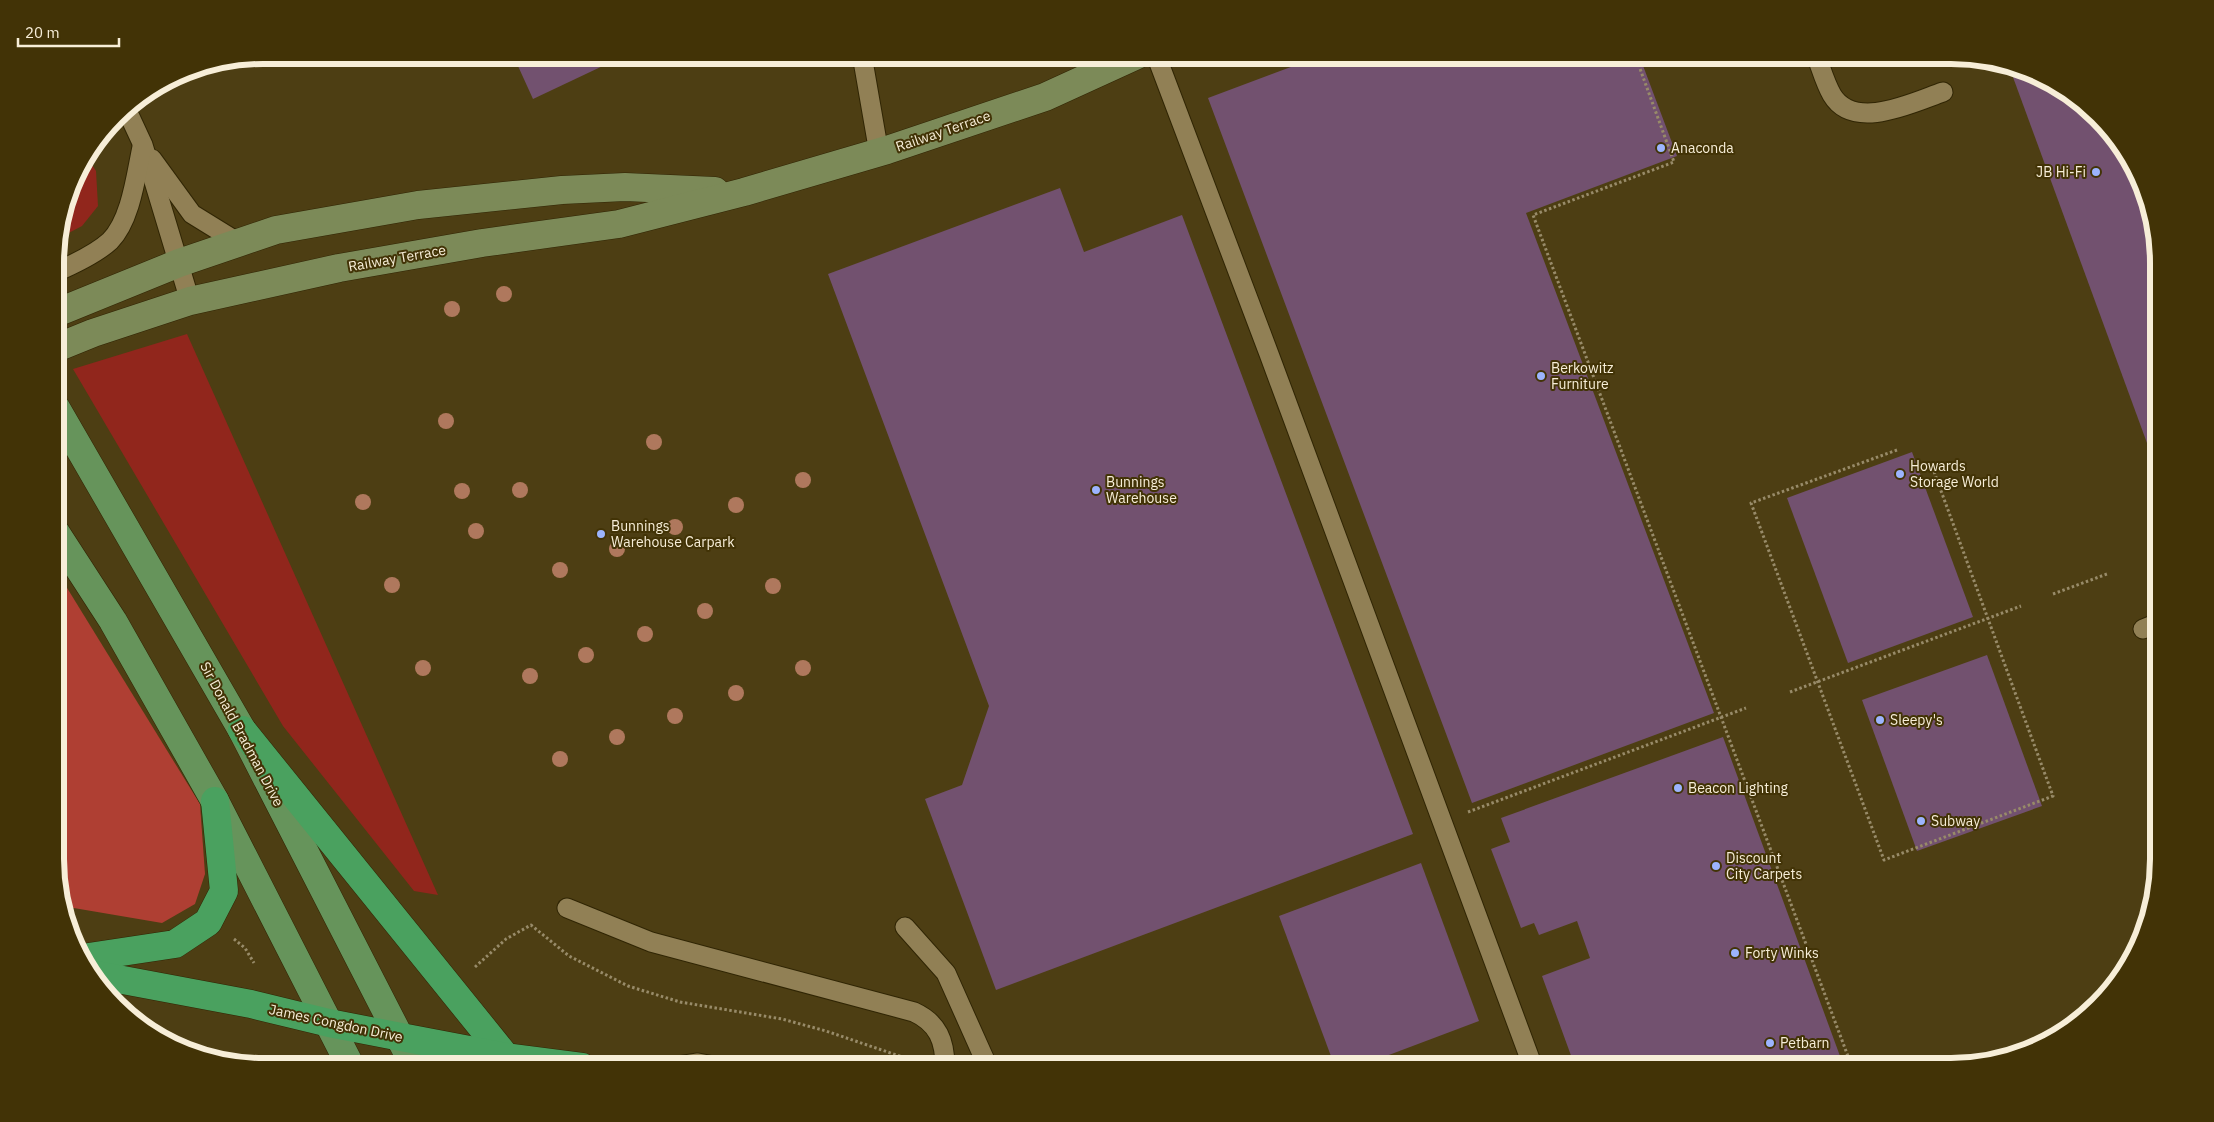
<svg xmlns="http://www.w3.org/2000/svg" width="2214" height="1122" font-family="'IBM Plex Sans',sans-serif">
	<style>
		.green { fill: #91261c }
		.forest { fill: #af3f33 }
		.building { fill: #72516f }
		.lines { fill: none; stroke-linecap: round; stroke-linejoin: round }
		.lane-casing { stroke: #302504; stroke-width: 21 }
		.secondary-casing { stroke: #302504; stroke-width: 29 }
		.primary-casing { stroke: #302504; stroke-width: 29 }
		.highway-casing { stroke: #302504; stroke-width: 29 }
		.path { stroke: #988b69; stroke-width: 3; stroke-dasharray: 2.5 2.5; stroke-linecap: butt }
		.lane { stroke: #918055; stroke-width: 19 }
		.secondary { stroke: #7c8a58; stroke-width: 28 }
		.primary { stroke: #66945b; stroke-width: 28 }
		.highway { stroke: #4aa15f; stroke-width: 28 }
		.tree { fill: #af785d }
		.poi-dot { fill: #9cb4fd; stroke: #423306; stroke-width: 2 }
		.labels { text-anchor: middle; stroke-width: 4; stroke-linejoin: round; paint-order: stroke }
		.street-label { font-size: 14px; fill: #f7eed8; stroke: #423306 }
		.poi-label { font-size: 14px; fill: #f7eed8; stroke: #423306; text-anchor: start }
		.rim { fill: none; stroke: #f7eed8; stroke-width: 6 }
	</style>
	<rect width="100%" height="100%" fill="#4d3e13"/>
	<g class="green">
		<polygon points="87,157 96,171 98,206 82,226 59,238 77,171"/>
		<polygon points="187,334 438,895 414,891 283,726 73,369"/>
	</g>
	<polygon class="forest" points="56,570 200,804 205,874 195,904 162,923 62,906 57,887"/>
	<g class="building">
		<polygon points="513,55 626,55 533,99"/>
		<polygon points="1323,55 1639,55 1677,156 1526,213 1714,713 1472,803 1208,98"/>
		<polygon points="2010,69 2043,76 2088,106 2124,147 2157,236 2158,473"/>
		<polygon points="1060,188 1084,252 1182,215 1413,834 996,990 925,799 962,785 989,706 828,274"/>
		<polygon points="1912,452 1973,617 1848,663 1787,498"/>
		<polygon points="1987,655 2042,806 1917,851 1862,700"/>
		<polygon points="1723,737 1844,1067 1629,1067 1625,1056 1598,1067 1589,1067 1585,1056 1573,1061 1542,976 1590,958 1577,921 1539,935 1534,923 1521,928 1491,849 1510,842 1501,818"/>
		<polygon points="1421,863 1479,1021 1357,1067 1335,1067 1279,916"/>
	</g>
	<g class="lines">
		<g class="lane-casing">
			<g id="lane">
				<polyline points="862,55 879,153"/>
				<polyline points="1156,55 1269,354 1533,1067"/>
				<path d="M 1816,55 C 1821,68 1825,83 1832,95 C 1854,132 1914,102 1943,92"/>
				<polyline points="123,110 130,117 143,145 190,301"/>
				<polyline points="152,159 192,214 239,243"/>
				<path d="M 56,272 C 72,265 97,253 110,241 C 131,220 136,175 142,147"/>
				<polyline points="2143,629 2158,623"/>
				<path d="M 567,908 L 651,942 L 914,1012 C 938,1023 945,1041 945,1067"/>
				<polyline points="905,927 946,973 988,1067"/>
				<polyline points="672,1067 698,1063 719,1067"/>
			</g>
		</g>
		<g class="secondary-casing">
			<g id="secondary">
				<polyline points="56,313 179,263 276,230 418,205 562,190 625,187 715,191"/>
				<polyline points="56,348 93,333 190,301 339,268 482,243 619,224 744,192 887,150 1045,97 1137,55"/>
			</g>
		</g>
		<g class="primary-casing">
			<g id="primary">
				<polyline points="56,408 242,730 415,1067"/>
				<polyline points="56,533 113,621 215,801 351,1067"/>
			</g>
		</g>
		<g class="highway-casing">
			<g id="highway">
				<polyline points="242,730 506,1057"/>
				<polyline points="82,958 175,944 208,922 224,891 215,801"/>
				<polyline points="91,974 251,1004 329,1023 401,1037 506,1057 582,1067"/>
			</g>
		</g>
		<g class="path">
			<polyline points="1635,55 1674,162 1533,215 1852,1067"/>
			<polyline points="1780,55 1784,64"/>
			<polyline points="1897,450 1751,503 1884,860 2053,796 1933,469"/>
			<polyline points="2053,594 2107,574"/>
			<polyline points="1790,692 2021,606"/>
			<polyline points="1468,812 1746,708"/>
			<polyline points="234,939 245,948 254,963"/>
			<polyline points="475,967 506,939 531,925 569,956 628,986 680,1002 782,1019 826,1031 917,1062"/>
		</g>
		<use href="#lane" class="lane"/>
		<use href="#secondary" class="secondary"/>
		<use href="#primary" class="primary"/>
		<use href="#highway" class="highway"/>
	</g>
	<g class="tree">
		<circle cx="504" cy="294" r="8"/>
		<circle cx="452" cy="309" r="8"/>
		<circle cx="446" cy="421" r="8"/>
		<circle cx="654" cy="442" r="8"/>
		<circle cx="803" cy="480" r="8"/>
		<circle cx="520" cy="490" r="8"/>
		<circle cx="462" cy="491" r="8"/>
		<circle cx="363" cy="502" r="8"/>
		<circle cx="736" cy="505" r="8"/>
		<circle cx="675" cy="527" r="8"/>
		<circle cx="476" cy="531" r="8"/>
		<circle cx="617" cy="549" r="8"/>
		<circle cx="560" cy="570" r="8"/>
		<circle cx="392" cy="585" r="8"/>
		<circle cx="773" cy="586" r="8"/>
		<circle cx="705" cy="611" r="8"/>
		<circle cx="645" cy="634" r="8"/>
		<circle cx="586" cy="655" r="8"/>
		<circle cx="423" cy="668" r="8"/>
		<circle cx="803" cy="668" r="8"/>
		<circle cx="530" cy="676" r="8"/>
		<circle cx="736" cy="693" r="8"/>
		<circle cx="675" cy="716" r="8"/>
		<circle cx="617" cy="737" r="8"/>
		<circle cx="560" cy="759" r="8"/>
	</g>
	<g class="poi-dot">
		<circle cx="1661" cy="148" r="5"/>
		<circle cx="2096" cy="172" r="5"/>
		<circle cx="1541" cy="376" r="5"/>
		<circle cx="1900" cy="474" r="5"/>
		<circle cx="1096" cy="490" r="5"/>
		<circle cx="601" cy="534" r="5"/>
		<circle cx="1880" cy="720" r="5"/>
		<circle cx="1678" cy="788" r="5"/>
		<circle cx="1921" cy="821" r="5"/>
		<circle cx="1716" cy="866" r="5"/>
		<circle cx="1735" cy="953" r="5"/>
		<circle cx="1770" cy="1043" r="5"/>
	</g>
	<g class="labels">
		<g class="street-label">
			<text transform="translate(943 131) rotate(-19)" y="5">Railway Terrace</text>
			<text transform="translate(397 258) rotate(-10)" y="5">Railway Terrace</text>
			<text transform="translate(242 734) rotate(62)" y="5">Sir Donald Bradman Drive</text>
			<text transform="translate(336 1023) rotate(12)" y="5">James Congdon Drive</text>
		</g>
		<g class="poi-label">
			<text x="1671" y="153">Anaconda</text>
			<text x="2086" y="177" text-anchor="end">JB Hi-Fi</text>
			<text x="1551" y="373">Berkowitz<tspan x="1551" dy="16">Furniture</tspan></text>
			<text x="1910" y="471">Howards<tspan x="1910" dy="16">Storage World</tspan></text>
			<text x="1106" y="487">Bunnings<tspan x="1106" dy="16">Warehouse</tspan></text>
			<text x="611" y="531">Bunnings<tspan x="611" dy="16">Warehouse Carpark</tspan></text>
			<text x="1890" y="725">Sleepy's</text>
			<text x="1688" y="793">Beacon Lighting</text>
			<text x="1931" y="826">Subway</text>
			<text x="1726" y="863">Discount<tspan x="1726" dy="16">City Carpets</tspan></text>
			<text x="1745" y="958">Forty Winks</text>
			<text x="1780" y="1048">Petbarn</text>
		</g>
	</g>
	<path d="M0 0H2214V1122H0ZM263 64H1951A199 199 0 0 1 2150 263V859A199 199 0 0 1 1951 1058H263A199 199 0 0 1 64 859V263A199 199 0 0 1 263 64Z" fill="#423306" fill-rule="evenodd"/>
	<path class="rim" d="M263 64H1951A199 199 0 0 1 2150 263V859A199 199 0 0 1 1951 1058H263A199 199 0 0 1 64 859V263A199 199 0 0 1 263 64Z"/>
	<path d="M18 38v8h101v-8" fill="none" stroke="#f7eed8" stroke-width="2.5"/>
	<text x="25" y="38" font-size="15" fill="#f7eed8" stroke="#423306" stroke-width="4" paint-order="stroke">20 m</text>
</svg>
